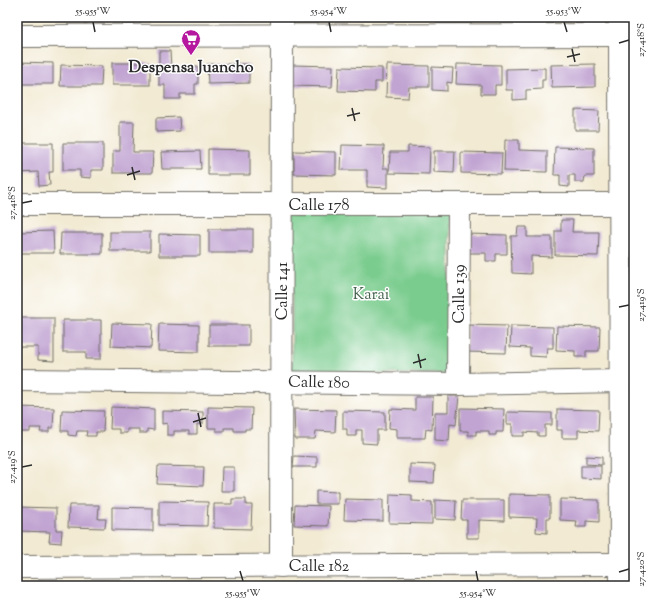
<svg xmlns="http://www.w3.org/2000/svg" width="651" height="603" font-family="'Sorts Mill Goudy',serif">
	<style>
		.green { fill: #7acc8e; stroke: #527c5c }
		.building { fill: #c1a4d2 }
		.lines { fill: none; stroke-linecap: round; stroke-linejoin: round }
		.minor-casing { stroke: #716e66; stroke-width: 24 }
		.minor { stroke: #fff; stroke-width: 22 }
		.ticks { fill: none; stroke: #2b2b2b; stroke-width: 1.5 }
		.labels { text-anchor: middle; stroke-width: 3; stroke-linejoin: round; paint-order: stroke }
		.poi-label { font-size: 16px; font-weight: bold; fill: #2b2b2b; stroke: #fff }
		.street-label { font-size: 16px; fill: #2b2b2b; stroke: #fff }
		.park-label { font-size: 16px; fill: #47634e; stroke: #fff }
		.neatline { fill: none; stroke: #2b2b2b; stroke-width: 1.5 }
		.ticks-label { font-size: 10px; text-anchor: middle; fill: #2b2b2b }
	</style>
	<rect width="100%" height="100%" fill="#fff"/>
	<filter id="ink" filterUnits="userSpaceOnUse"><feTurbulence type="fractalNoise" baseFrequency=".025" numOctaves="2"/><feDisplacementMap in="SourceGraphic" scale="8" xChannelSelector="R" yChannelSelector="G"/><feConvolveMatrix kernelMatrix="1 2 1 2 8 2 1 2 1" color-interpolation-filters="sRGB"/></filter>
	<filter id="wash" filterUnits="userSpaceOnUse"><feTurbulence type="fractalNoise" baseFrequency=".012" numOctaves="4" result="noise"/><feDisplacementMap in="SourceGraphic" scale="16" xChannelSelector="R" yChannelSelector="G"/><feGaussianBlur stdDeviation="0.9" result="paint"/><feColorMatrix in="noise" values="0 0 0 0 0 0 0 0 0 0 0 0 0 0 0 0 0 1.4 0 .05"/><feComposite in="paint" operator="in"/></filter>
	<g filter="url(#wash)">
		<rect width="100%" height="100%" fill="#f2ead3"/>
		<polygon class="green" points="450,211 450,374 292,373 292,212"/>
		<g id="blocks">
			<g class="building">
				<polygon points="159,51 170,51 171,67 198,66 198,84 195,84 195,94 180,94 180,99 165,99 165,85 159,85"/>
				<polygon points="17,62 53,63 53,84 17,84"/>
				<rect x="112" y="63" width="38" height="22"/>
				<polygon points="207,64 249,64 249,83 208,84"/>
				<polygon points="457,64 501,65 501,85 495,85 495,94 481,94 481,85 456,84"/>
				<polygon points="595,64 595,87 552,88 551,65"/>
				<polygon points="61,65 102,66 101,86 60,86"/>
				<polygon points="292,65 333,66 332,87 291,86"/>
				<polygon points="387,65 429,66 429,87 409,87 408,98 386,97"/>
				<polygon points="339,67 382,68 382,82 375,82 375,92 338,91"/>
				<polygon points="432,67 453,68 452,83 447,82 447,91 432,90"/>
				<polygon points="545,68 545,80 542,80 542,89 526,90 526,99 513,100 513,90 506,90 506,69"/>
				<polygon points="575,110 599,111 598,130 575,130"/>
				<polygon points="179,117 180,131 156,132 156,118"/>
				<polygon points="120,122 134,122 133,152 153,152 152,173 113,173 113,151 120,151"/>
				<polygon points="505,140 519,140 519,150 547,151 547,172 504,171"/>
				<polygon points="17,143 53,143 53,172 49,172 50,185 39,186 38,172 17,173"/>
				<polygon points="63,143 103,143 103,170 91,170 91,178 80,177 80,170 63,170"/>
				<polygon points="342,145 384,146 383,168 388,168 388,188 367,187 367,170 341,170"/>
				<polygon points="408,146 430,147 429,174 389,173 390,152 408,152"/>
				<polygon points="555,147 594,148 594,176 585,176 584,182 575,182 575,175 569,175 569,187 560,186 560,175 554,175"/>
				<polygon points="208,149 250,150 250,175 208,175"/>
				<polygon points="200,151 201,169 162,169 161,152"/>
				<polygon points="294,151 336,152 336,175 294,174"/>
				<polygon points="434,151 455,151 454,173 434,172"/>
				<polygon points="461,152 502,153 501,174 461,173"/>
				<polygon points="561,220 573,220 572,232 599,232 598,256 555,255 555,231 561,231"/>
				<polygon points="518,227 527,227 527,237 552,237 552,257 531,256 531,274 512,273 511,236 517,236"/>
				<rect x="209" y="229" width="44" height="24"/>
				<polygon points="53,231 54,253 17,253 17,232"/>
				<rect x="110" y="232" width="40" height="19"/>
				<polygon points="61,233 102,233 102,254 60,254"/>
				<polygon points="159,234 200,235 200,256 159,256"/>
				<polygon points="465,234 507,235 507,254 496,254 496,261 486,261 486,253 464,253"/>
				<polygon points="17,318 54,318 54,361 38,360 38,347 17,347"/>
				<polygon points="63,320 101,320 101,359 86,359 86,352 63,352"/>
				<polygon points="112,323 152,324 151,348 111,346"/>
				<polygon points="159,324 199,325 199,352 158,351"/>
				<rect x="209" y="325" width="40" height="21"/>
				<polygon points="467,325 507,326 506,353 466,352"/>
				<polygon points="511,326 553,327 553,348 547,348 546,357 530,356 530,348 510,347"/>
				<polygon points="557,326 600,327 599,351 586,351 586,357 575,357 575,351 556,350"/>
				<polygon points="448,396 459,396 456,425 450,424 449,441 435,440 435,412 448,412"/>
				<polygon points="415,397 433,397 432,430 426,429 425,438 397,438 397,429 389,428 390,409 415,410"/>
				<polygon points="17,407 54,408 53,428 49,428 49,432 40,432 41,428 30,428 30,432 21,432 21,427 17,427"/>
				<polygon points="111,407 154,409 154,430 147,429 147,433 139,433 139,429 127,429 127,433 119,433 119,429 110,429"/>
				<polygon points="208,407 252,408 251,429 245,429 245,431 234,431 234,428 224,428 224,431 216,431 216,428 208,428"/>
				<polygon points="460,408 504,409 503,432 496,432 496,435 489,435 489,431 476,431 476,435 468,435 468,431 460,431"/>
				<polygon points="294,409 336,410 335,432 316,431 315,439 295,439"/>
				<polygon points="557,409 599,410 598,431 578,430 578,438 562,438 562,430 557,430"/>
				<polygon points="62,410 104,411 103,432 96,432 96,436 86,436 87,431 77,431 76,436 68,435 68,431 61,431"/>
				<polygon points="162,411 203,412 203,424 197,424 197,434 189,434 189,431 174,431 174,435 167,435 167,423 162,424"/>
				<polygon points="343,411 385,412 385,430 377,430 377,444 362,443 362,430 356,430 356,436 347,436 347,429 343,429"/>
				<polygon points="507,412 552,413 552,425 545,425 545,436 538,436 538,433 524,432 524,436 512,436 512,424 507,424"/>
				<polygon points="294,456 317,457 317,467 293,467"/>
				<polygon points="586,456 602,457 602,465 586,464"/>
				<polygon points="410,464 435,465 434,483 410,482"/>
				<polygon points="158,466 204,467 203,486 157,484"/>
				<polygon points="581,466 601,466 601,479 581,478"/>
				<polygon points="222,467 234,467 234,491 221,491"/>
				<polygon points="316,491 338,492 338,504 316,504"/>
				<polygon points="390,494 412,495 412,501 432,502 432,524 389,523"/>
				<polygon points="509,494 550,495 550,518 547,518 547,533 536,532 537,518 509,517"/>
				<polygon points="232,499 246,499 246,505 252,505 251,529 214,528 214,504 232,504"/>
				<polygon points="345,499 383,500 383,521 344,520"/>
				<polygon points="560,499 599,500 599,522 586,521 586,527 576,527 577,521 560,520"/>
				<polygon points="435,500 456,501 455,520 435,519"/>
				<polygon points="462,500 504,500 504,521 479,520 479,538 467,538 467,520 461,520"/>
				<polygon points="159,501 208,502 207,526 159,525"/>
				<polygon points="69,505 99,505 98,519 106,519 105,528 68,527"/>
				<polygon points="295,505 329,506 328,526 294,525"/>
				<polygon points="17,507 56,508 56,530 62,530 61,543 49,542 50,532 17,531"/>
				<polygon points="112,507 153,508 153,531 112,530"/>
			</g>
		</g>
	</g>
	<g filter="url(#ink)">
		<use href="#blocks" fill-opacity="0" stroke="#716e66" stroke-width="1"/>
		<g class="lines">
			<g class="minor-casing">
				<g id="minor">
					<polyline points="620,17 621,586"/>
					<polyline points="17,36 634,35"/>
					<polyline points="17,204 620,204"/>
					<polyline points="17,380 458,384 621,381"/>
					<polyline points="458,384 459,204"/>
					<polyline points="281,566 282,17"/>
					<polyline points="17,567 621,564"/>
				</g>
			</g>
			<use href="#minor" class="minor"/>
		</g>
	</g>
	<path class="ticks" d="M 93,22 L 95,32M 329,22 L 331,32M 564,22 L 567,32M 619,43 L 629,40M 572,49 L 575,62M 567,57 L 580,54M 352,108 L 355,121M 347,116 L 360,113M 132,167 L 135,180M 127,175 L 140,171M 22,203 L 32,201M 619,307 L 629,305M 418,354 L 421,368M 413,363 L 426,359M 198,413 L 201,427M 193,422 L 206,418M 22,467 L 32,465M 240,571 L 243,581M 476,571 L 478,581M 619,572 L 629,569"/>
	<defs>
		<g id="supermarket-pin" transform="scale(1)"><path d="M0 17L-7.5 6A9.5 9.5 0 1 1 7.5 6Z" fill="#b5179e" stroke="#fff"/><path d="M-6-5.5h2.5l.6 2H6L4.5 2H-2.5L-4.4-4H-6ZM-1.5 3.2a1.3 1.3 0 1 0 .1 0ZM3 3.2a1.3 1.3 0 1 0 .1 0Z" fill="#fff"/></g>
	</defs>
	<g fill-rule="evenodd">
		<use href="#supermarket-pin" x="191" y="39"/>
	</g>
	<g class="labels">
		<g class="poi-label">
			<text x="191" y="72">Despensa Juancho</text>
		</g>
		<g class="street-label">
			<text x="319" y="210">Calle 178</text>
			<text transform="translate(281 291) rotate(-90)" y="6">Calle 141</text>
			<text transform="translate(458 294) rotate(-90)" y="6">Calle 139</text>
			<text transform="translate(319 381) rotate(1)" y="6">Calle 180</text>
			<text x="319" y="571">Calle 182</text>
		</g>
		<g class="park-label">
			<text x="371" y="299">Karai</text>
		</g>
	</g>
	<rect width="651" height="603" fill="none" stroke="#fff" stroke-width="44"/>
	<rect x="22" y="22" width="607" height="559" class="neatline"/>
	<g class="ticks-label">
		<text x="93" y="14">55.955°W</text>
		<text x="329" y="14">55.954°W</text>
		<text x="564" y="14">55.953°W</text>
		<text transform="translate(640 40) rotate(-90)" y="4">27.418°S</text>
		<text transform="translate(11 203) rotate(-90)" y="4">27.418°S</text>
		<text transform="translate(640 305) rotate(-90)" y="4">27.419°S</text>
		<text transform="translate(11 467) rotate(-90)" y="4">27.419°S</text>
		<text transform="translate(640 569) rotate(-90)" y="4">27.420°S</text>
		<text x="243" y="596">55.955°W</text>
		<text x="478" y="596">55.954°W</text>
	</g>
</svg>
